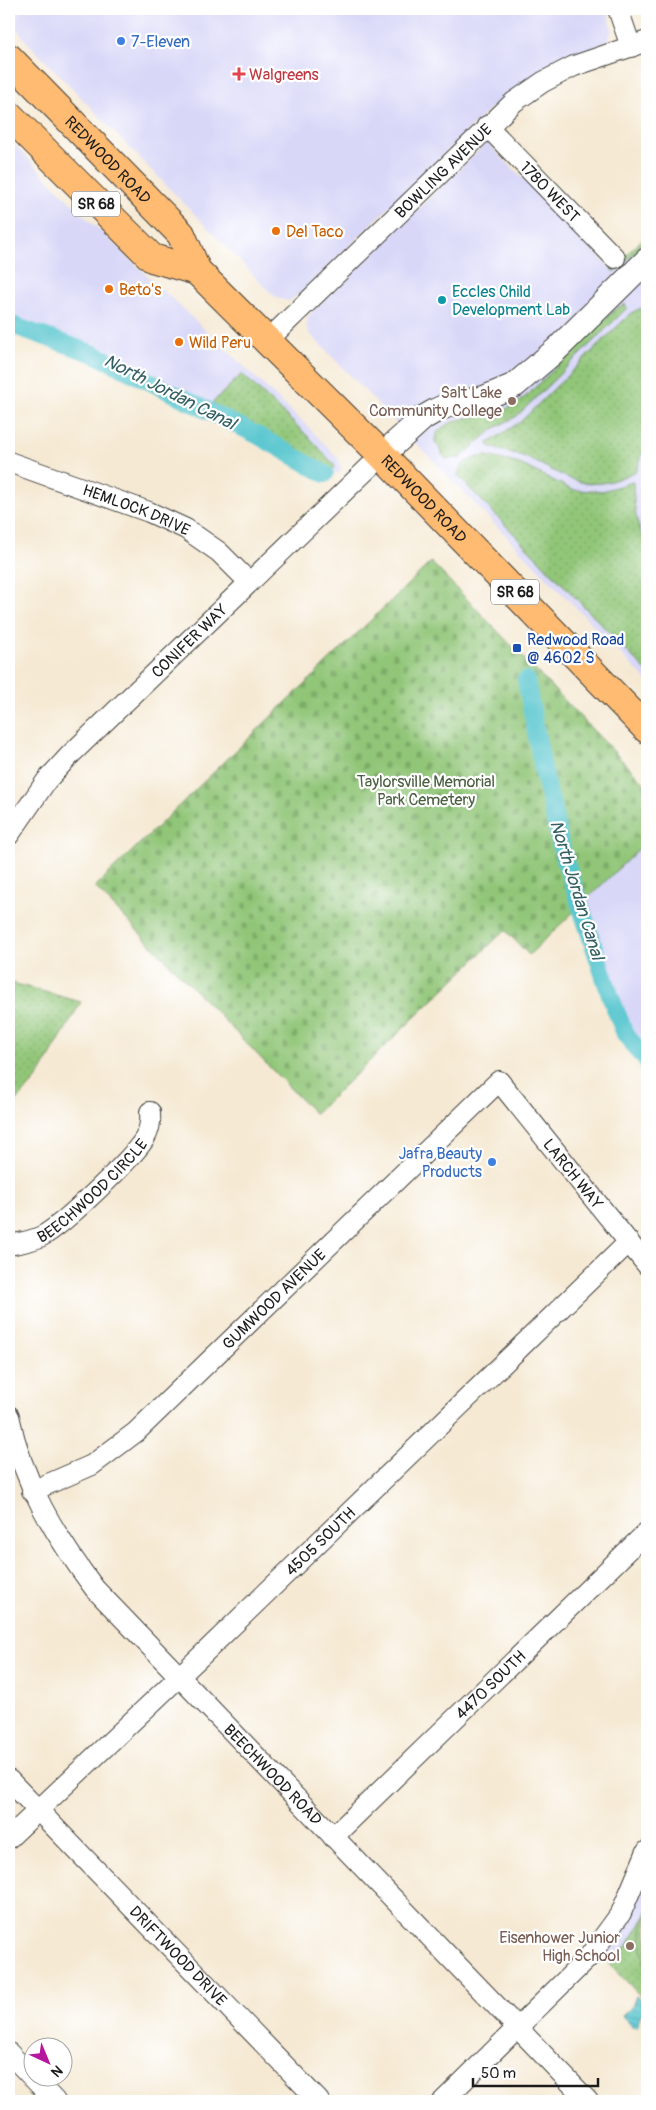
<svg xmlns="http://www.w3.org/2000/svg" width="656" height="2110" font-family="Pangolin,sans-serif">
	<style>
		.built { fill: #d8d7f8 }
		.grass { fill: url(#grass-dots); stroke: #56714a }
		.cemetery { fill: url(#cemetery-stones); stroke: #56714a }
		.garden { fill: #91c678; stroke: #56714a }
		.water { fill: url(#water-rules); stroke: #3a7176 }
		.lines { fill: none; stroke-linecap: round; stroke-linejoin: round }
		.canal { stroke: #59c6cf; stroke-width: 18 }
		.minor-casing { stroke: #3d3b37; stroke-width: 22 }
		.tertiary-casing { stroke: #3d3b37; stroke-width: 26 }
		.primary-casing { stroke: #3d3b37; stroke-width: 30 }
		.minor { stroke: #fff; stroke-width: 20 }
		.tertiary { stroke: #fff; stroke-width: 24 }
		.primary { stroke: #ffbb71; stroke-width: 28 }
		.shop-dot { fill: #3f7fe0; stroke: #fff; stroke-width: 2 }
		.health-dot { fill: #e0444e; stroke: #fff; stroke-width: 2 }
		.food-dot { fill: #e8710a; stroke: #fff; stroke-width: 2 }
		.culture-dot { fill: #0f9aa8; stroke: #fff; stroke-width: 2 }
		.education-dot { fill: #8d6e63; stroke: #fff; stroke-width: 2 }
		.transit-dot { fill: #1a4fb4; stroke: #fff; stroke-width: 2 }
		.labels { text-anchor: middle; stroke-width: 4.5; stroke-linejoin: round; paint-order: stroke }
		.shield { fill: #fff; stroke: #606060; stroke-width: 1 }
		.shield-label { font-size: 15px; font-weight: bold; fill: #1c1c1c }
		.shop-label { font-size: 16px; fill: #366cbe; stroke: #fff; text-anchor: start }
		.health-label { font-size: 16px; fill: #be3a42; stroke: #fff; text-anchor: start }
		.street-label { font-size: 16px; fill: #1c1c1c; stroke: #fff }
		.food-label { font-size: 16px; fill: #c56008; stroke: #fff; text-anchor: start }
		.culture-label { font-size: 16px; fill: #0d838f; stroke: #fff; text-anchor: start }
		.education-label { font-size: 16px; fill: #785e54; stroke: #fff; text-anchor: end }
		.transit-label { font-size: 16px; fill: #164399; stroke: #fff; text-anchor: start }
		.park-label { font-size: 16px; fill: #4b6041; stroke: #fff }
		.water-label { font-size: 18px; font-style: italic; fill: #346064; stroke: #fff }
	</style>
	<defs>
		<pattern id="grass-dots" width="8" height="8" patternUnits="userSpaceOnUse" patternTransform="scale(1.25)"><rect width="8" height="8" fill="#91c678"/><path d="M2 2h.1M6 6h.1" fill="none" stroke="#7caa67" stroke-width="1.8" stroke-linecap="round"/></pattern>
		<pattern id="cemetery-stones" width="16" height="16" patternUnits="userSpaceOnUse" patternTransform="scale(1.25)"><rect width="16" height="16" fill="#91c678"/><path d="M2 7V4a2 2 0 0 1 4 0v3zM10 15v-3a2 2 0 0 1 4 0v3z" fill="#7caa67"/></pattern>
		<pattern id="water-rules" width="6" height="5" patternUnits="userSpaceOnUse" patternTransform="scale(1.25)"><rect width="6" height="5" fill="#59c6cf"/><path d="M0 2.5h6" fill="none" stroke="#4daab1"/></pattern>
	</defs>
	<rect width="100%" height="100%" fill="#fff"/>
	<filter id="ink" filterUnits="userSpaceOnUse"><feTurbulence type="fractalNoise" baseFrequency=".02" numOctaves="2"/><feDisplacementMap in="SourceGraphic" scale="10" xChannelSelector="R" yChannelSelector="G"/><feConvolveMatrix kernelMatrix="1 2 1 2 8 2 1 2 1" color-interpolation-filters="sRGB"/></filter>
	<filter id="wash" filterUnits="userSpaceOnUse"><feTurbulence type="fractalNoise" baseFrequency=".0096" numOctaves="4" result="noise"/><feDisplacementMap in="SourceGraphic" scale="20" xChannelSelector="R" yChannelSelector="G"/><feGaussianBlur stdDeviation="1.12" result="paint"/><feColorMatrix in="noise" values="0 0 0 0 0 0 0 0 0 0 0 0 0 0 0 0 0 1.4 0 .05"/><feComposite in="paint" operator="in"/></filter>
	<g filter="url(#wash)">
		<rect width="100%" height="100%" fill="#f5e9d3"/>
		<g class="built">
			<polygon points="22,9 607,9 612,31 606,43 576,53 540,71 492,107 302,292 289,301 277,298 269,291 25,40 16,27 17,16"/>
			<polygon points="9,139 77,209 310,429 338,458 341,467 339,474 98,349 9,317"/>
			<polygon points="487,142 611,269 647,235 647,681 309,333 306,325 309,315"/>
			<polygon points="647,841 647,1050 627,1025 586,900"/>
			<polygon points="647,1880 647,2003 603,1956 622,1936"/>
		</g>
		<g class="grass">
			<polygon points="647,235 647,241 615,272 611,269"/>
			<path d="M 625,304 L 627,308 L 517,416 L 493,429 L 460,458 L 446,459 C 442,455 442,454 440,449 C 438,445 434,443 435,439 C 438,417 486,416 501,411 C 510,408 518,402 525,397 L 608,316 L 618,307 Z"/>
			<path d="M 641,308 L 647,315 L 647,443 L 636,471 C 585,497 572,478 527,458 C 515,452 501,452 489,446 L 488,443 L 520,422 L 631,313 Z"/>
			<polygon points="242,374 313,441 335,466 332,470 212,403"/>
			<path d="M 487,456 L 520,464 L 573,490 L 602,491 L 633,482 C 634,504 635,526 647,545 L 647,672 L 458,476 C 459,461 474,457 487,456 Z"/>
			<polygon points="9,982 81,1002 38,1077 9,1109"/>
			<polygon points="645,1916 642,1943 647,1972 647,2003 609,1963 627,1946"/>
		</g>
		<polygon class="cemetery" points="431,562 647,786 647,841 529,955 505,930 315,1114 95,887"/>
		<path class="garden" d="M 647,1911 L 647,1972 C 641,1953 639,1930 647,1911 Z"/>
		<polygon class="water" points="636,1996 647,2005 647,2008 640,2016 637,2027 632,2026 622,2016 632,2007"/>
		<g class="lines">
			<g class="canal">
				<polyline points="9,324 94,354 257,435 325,474"/>
				<polyline points="526,680 543,769 563,854 611,998 625,1034 647,1061"/>
			</g>
		</g>
	</g>
	<g filter="url(#ink)">
		<g class="lines">
			<g class="minor-casing">
				<g id="minor">
					<polyline points="618,9 631,47"/>
					<path id="s1" d="M 487,126 L 615,258"/>
					<path id="s2" d="M 267,341 L 514,102 L 543,82 L 574,66 L 647,41"/>
					<path id="s3" d="M 9,462 L 149,512 L 186,529 L 219,552 L 249,582"/>
					<path id="s4" d="M 9,835 L 47,780 L 70,755 L 382,455"/>
					<path id="s5" d="M 9,1245 C 20,1243 32,1241 42,1236 C 62,1226 134,1157 145,1138 C 150,1129 151,1121 150,1112"/>
					<path id="s6" d="M 9,1416 C 22,1481 55,1536 95,1589 L 588,2101"/>
					<path id="s7" d="M 32,1491 L 92,1465 L 136,1432 L 499,1081 L 647,1265"/>
					<path id="s8" d="M 9,1780 L 319,2101"/>
					<path id="s9" d="M 333,1837 L 647,1532"/>
					<path id="s10" d="M 9,1838 L 202,1655 L 629,1242"/>
					<polyline points="9,2053 55,2101"/>
					<polyline points="443,2101 588,1958 621,1913 647,1851"/>
				</g>
			</g>
			<g class="tertiary-casing">
				<polyline id="tertiary" points="382,455 423,418 435,411 448,405 484,398 515,385 556,350 647,260"/>
			</g>
			<g class="primary-casing">
				<g id="primary">
					<path id="s11" d="M 9,58 L 181,234 L 197,271 L 382,455 L 647,729"/>
					<polyline points="9,115 152,258 197,271"/>
				</g>
			</g>
			<use href="#minor" class="minor"/>
			<use href="#tertiary" class="tertiary"/>
			<use href="#primary" class="primary"/>
		</g>
	</g>
	<g class="shop-dot">
		<circle cx="121" cy="41" r="5"/>
		<circle cx="492" cy="1162" r="5"/>
	</g>
	<path class="health-dot" d="M236.5 66.5h5v5h5v5h-5v5h-5v-5h-5v-5h5z"/>
	<g class="food-dot">
		<circle cx="276" cy="231" r="5"/>
		<circle cx="109" cy="289" r="5"/>
		<circle cx="179" cy="342" r="5"/>
	</g>
	<circle class="culture-dot" cx="442" cy="300" r="5"/>
	<g class="education-dot">
		<circle cx="512" cy="401" r="5"/>
		<circle cx="630" cy="1946" r="5"/>
	</g>
	<rect class="transit-dot" x="512" y="643" width="10" height="10" rx="2.5"/>
	<g class="labels">
		<g class="shield">
			<rect x="72" y="191.5" width="48" height="25" rx="4"/>
			<rect x="491" y="579.5" width="48" height="25" rx="4"/>
		</g>
		<g class="shield-label">
			<text x="96" y="209">SR 68</text>
			<text x="515" y="597">SR 68</text>
		</g>
		<g class="shop-label">
			<text x="131" y="47">7-Eleven</text>
			<text x="482" y="1159" text-anchor="end">Jafra Beauty<tspan x="482" dy="18">Products</tspan></text>
		</g>
		<g class="health-label">
			<text x="249" y="80">Walgreens</text>
		</g>
		<g class="street-label">
			<text dy="6" stroke="none"><textPath href="#s11" startOffset="142">REDWOOD ROAD</textPath></text>
			<text dy="6" stroke="none"><textPath href="#s2" startOffset="245">BOWLING AVENUE</textPath></text>
			<text dy="6" stroke="none"><textPath href="#s1" startOffset="91">1780 WEST</textPath></text>
			<text dy="6" stroke="none"><textPath href="#s11" startOffset="608">REDWOOD ROAD</textPath></text>
			<text dy="6" stroke="none"><textPath href="#s3" startOffset="136">HEMLOCK DRIVE</textPath></text>
			<text dy="6" stroke="none"><textPath href="#s4" startOffset="266">CONIFER WAY</textPath></text>
			<text dy="6" stroke="none"><textPath href="#s7" startOffset="744">LARCH WAY</textPath></text>
			<text dy="6" stroke="none"><textPath href="#s5" startOffset="102">BEECHWOOD CIRCLE</textPath></text>
			<text dy="6" stroke="none"><textPath href="#s7" startOffset="312">GUMWOOD AVENUE</textPath></text>
			<text dy="6" stroke="none"><textPath href="#s10" startOffset="430">4505 SOUTH</textPath></text>
			<text dy="6" stroke="none"><textPath href="#s9" startOffset="219">4470 SOUTH</textPath></text>
			<text dy="6" stroke="none"><textPath href="#s6" startOffset="452">BEECHWOOD ROAD</textPath></text>
			<text dy="6" stroke="none"><textPath href="#s8" startOffset="244">DRIFTWOOD DRIVE</textPath></text>
		</g>
		<g class="food-label">
			<text x="286" y="237">Del Taco</text>
			<text x="119" y="295">Beto's</text>
			<text x="189" y="348">Wild Peru</text>
		</g>
		<g class="culture-label">
			<text x="452" y="297">Eccles Child<tspan x="452" dy="18">Development Lab</tspan></text>
		</g>
		<g class="education-label">
			<text x="502" y="398">Salt Lake<tspan x="502" dy="18">Community College</tspan></text>
			<text x="620" y="1943">Eisenhower Junior<tspan x="620" dy="18">High School</tspan></text>
		</g>
		<g class="transit-label">
			<text x="527" y="645">Redwood Road<tspan x="527" dy="18">@ 4602 S</tspan></text>
		</g>
		<g class="park-label">
			<text x="426" y="787">Taylorsville Memorial<tspan x="426" dy="18">Park Cemetery</tspan></text>
		</g>
		<g class="water-label">
			<text transform="translate(170 392) rotate(27)" y="6">North Jordan Canal</text>
			<text transform="translate(577 890) rotate(73)" y="6">North Jordan Canal</text>
		</g>
	</g>
	<rect width="656" height="2110" fill="none" stroke="#fff" stroke-width="30"/>
	<g transform="translate(48 2062) rotate(136)"><circle r="24" fill="#ffffff" stroke="#a4a4a4"/>
	<path d="M0-4L9 19L0 12L-9 19Z" fill="#b5179e"/>
	<text y="-8" font-size="14" font-weight="bold" text-anchor="middle" fill="#1c1c1c">N</text>
	</g>
	<path d="M473 2078v8h125v-8" fill="none" stroke="#1c1c1c" stroke-width="2.5"/>
	<text x="481" y="2078" font-size="15" fill="#1c1c1c" stroke="#ffffff" stroke-width="4" paint-order="stroke">50 m</text>
</svg>
